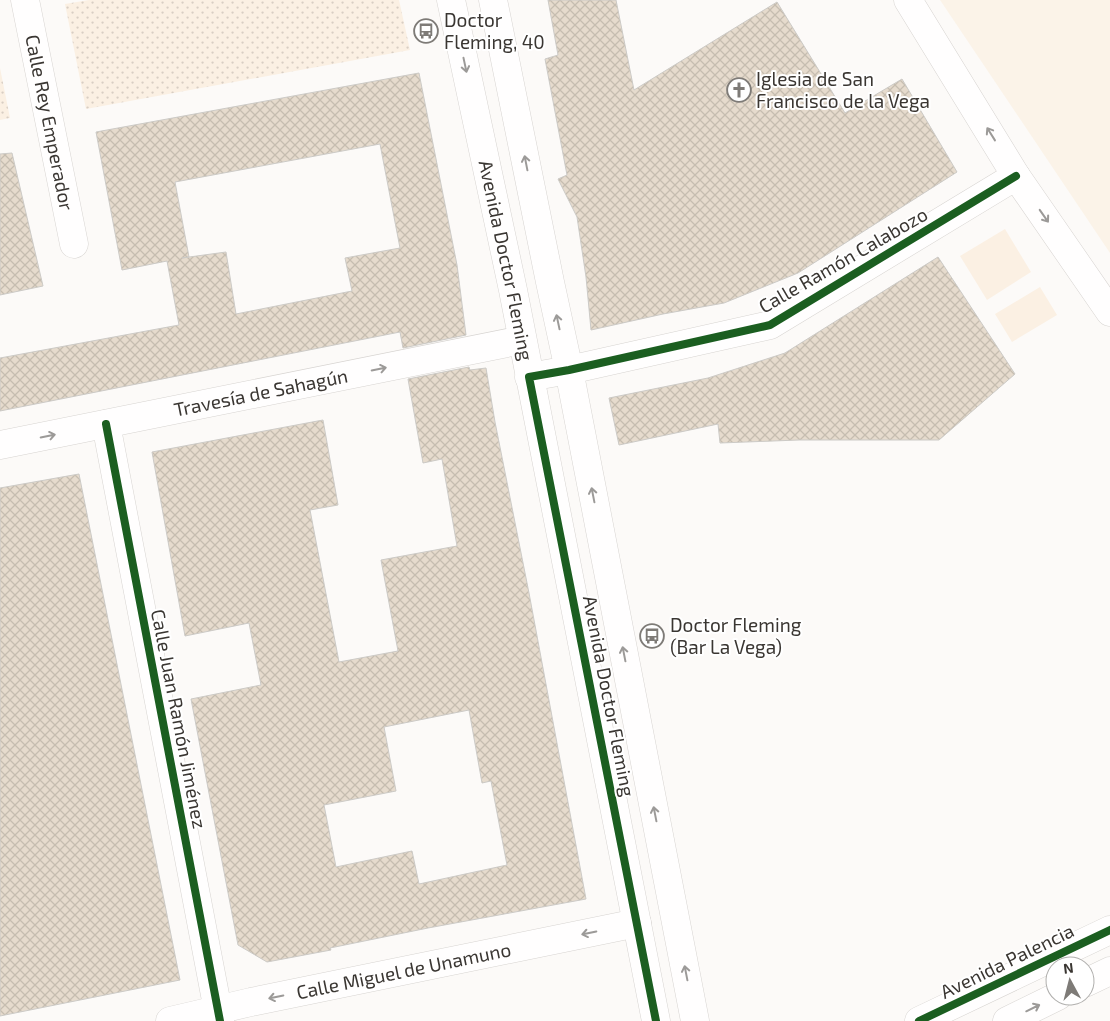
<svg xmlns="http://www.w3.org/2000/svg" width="1110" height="1021" font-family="'Exo 2',sans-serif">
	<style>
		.built { fill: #fbf3e8 }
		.grass { fill: #fbf0e3 }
		.park { fill: url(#park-dots) }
		.building { fill: url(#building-cross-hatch); stroke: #cccac6; fill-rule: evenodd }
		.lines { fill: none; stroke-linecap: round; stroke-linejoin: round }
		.street-casing { stroke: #d7d4d1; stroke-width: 29 }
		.secondary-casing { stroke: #d7d4d1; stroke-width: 29 }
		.primary-casing { stroke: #d7d4d1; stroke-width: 29 }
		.street { stroke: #fffefe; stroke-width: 28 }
		.secondary { stroke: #fffefe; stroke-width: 28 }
		.primary { stroke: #fffefe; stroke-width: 28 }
		.cycleway-casing { stroke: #fff; stroke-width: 11 }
		.cycleway { stroke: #1b5e20; stroke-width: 8 }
		.oneway { stroke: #9c9a98 }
		.labels { text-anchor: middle; stroke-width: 4; stroke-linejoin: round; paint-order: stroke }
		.poi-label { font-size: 19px; fill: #3a3632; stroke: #fff; text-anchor: start }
		.street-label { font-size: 19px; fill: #3a3632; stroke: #fff }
	</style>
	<defs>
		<pattern id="park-dots" width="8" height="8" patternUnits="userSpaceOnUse" patternTransform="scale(1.25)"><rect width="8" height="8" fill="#fbf0e3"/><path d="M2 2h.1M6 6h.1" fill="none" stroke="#d8cec3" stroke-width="1.8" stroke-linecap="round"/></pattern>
		<pattern id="building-cross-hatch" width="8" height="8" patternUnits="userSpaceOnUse" patternTransform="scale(1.25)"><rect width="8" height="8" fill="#e6dbcd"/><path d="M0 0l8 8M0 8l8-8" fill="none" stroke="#c6bdb0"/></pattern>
	</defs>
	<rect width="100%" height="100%" fill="#fcfaf8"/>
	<polygon class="built" points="940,0 1110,0 1110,253"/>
	<g class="grass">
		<polygon points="1005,229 1031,272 987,300 960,256"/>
		<polygon points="1040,287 1057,315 1012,342 995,314"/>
	</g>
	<g class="park">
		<polygon points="89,0 399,0 410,50 86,109 65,4"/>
		<polygon points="0,68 10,118 0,120"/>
	</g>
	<g class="building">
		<polygon points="548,0 616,0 634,90 777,2 845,113 902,79 957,172 798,273 724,303 663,314 591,330 586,277 577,217 558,179 567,175 545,59 558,55"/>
		<path d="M 419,73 L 457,265 L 466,335 L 403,348 L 400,332 L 0,411 L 0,358 L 179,325 L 167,261 L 122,270 L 96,132 ZM 380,144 L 400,248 L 345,258 L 352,291 L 236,314 L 226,252 L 182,258 L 189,257 L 175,182 Z"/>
		<polygon points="12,153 43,286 0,295 0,154"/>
		<polygon points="938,257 1015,374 939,440 799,440 720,443 718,424 619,445 609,398 708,378 785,353"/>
		<path d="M 469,367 L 470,370 L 486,368 L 495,422 L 529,593 L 586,899 L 428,928 L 330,948 L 331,950 L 267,962 L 238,945 L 191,699 L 261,685 L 249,623 L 185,636 L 152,452 L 323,420 L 338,505 L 310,510 L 339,662 L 398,651 L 381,560 L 457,546 L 442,459 L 423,463 L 408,379 ZM 469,710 L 482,783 L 491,781 L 507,865 L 419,884 L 412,851 L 336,867 L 324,805 L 396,791 L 384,727 Z"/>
		<polygon points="79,474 180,980 0,1016 0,488"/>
	</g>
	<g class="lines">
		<g class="street-casing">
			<g id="street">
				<path id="s1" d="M 25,0 L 74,244"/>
				<polyline points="908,0 1016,176 1110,312"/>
				<polyline points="529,377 569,370 770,325 1016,176"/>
				<polyline points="106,424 220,1021"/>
				<path id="s2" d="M 0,445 L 522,340"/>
				<path id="s3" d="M 170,1021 L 251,1002 L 637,923"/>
			</g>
		</g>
		<g class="secondary-casing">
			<g id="secondary">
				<path id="s4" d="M 451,0 L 513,290 L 656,1021"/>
				<polyline points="493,0 550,282 569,370 695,1021"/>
			</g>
		</g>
		<g class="primary-casing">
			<g id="primary">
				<polyline points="1085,983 1110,971"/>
				<polyline points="919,1021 1110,930"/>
				<polyline points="1007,1021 1058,996"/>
			</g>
		</g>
		<use href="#street" class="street"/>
		<use href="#secondary" class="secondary"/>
		<use href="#primary" class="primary"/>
		<g class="cycleway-casing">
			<g id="cycleway">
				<polyline points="106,424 220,1021"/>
				<polyline points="656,1021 529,377 569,370 770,325 1016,176"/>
				<polyline points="919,1021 1110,930"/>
			</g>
		</g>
		<use href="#cycleway" class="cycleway"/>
	</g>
	<defs><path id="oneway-shaft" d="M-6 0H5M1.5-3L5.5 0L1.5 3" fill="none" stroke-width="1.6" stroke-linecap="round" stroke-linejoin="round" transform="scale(1.25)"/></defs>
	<g class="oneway">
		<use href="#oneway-shaft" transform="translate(465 65) rotate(78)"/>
		<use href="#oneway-shaft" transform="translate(991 134) rotate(-122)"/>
		<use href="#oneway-shaft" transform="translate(526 163) rotate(-101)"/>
		<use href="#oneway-shaft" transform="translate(1044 216) rotate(55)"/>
		<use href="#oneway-shaft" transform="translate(558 322) rotate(-102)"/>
		<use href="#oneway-shaft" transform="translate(379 369) rotate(-11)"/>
		<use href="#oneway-shaft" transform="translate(48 436) rotate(-11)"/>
		<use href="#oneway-shaft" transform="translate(593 495) rotate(-101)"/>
		<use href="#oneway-shaft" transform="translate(624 654) rotate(-101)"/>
		<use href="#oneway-shaft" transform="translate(655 814) rotate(-101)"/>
		<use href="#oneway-shaft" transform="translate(589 933) rotate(168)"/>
		<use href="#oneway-shaft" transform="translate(686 973) rotate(-101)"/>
		<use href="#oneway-shaft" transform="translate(276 997) rotate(168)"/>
		<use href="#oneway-shaft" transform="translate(1033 1008) rotate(-26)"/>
	</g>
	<defs>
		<g id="bus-ring" transform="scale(1.25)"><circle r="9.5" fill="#fff" stroke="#7e7b77" stroke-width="1.5"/><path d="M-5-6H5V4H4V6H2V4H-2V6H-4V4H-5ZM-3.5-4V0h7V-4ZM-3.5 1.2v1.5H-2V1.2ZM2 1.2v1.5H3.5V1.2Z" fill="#7e7b77"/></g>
		<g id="church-ring" transform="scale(1.25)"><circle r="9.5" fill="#fff" stroke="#7e7b77" stroke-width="1.5"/><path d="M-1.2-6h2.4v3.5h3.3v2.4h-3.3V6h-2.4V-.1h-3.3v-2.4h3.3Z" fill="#7e7b77"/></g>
	</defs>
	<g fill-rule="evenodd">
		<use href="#bus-ring" x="426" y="31"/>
		<use href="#church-ring" x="739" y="90"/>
		<use href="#bus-ring" x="652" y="636"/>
	</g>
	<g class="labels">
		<g class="poi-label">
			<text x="444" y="27">Doctor<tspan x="444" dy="22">Fleming, 40</tspan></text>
			<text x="756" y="86">Iglesia de San<tspan x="756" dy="22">Francisco de la Vega</tspan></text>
			<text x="670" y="632">Doctor Fleming<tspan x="670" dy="22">(Bar La Vega)</tspan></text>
		</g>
		<g class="street-label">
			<text dy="7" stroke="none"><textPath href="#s1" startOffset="125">Calle Rey Emperador</textPath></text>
			<text dy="7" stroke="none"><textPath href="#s4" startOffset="266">Avenida Doctor Fleming</textPath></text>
			<text transform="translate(843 260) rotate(-30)" y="7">Calle Ramón Calabozo</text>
			<text dy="7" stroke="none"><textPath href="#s2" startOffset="266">Travesía de Sahagún</textPath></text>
			<text transform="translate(609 696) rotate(79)" y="7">Avenida Doctor Fleming</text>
			<text transform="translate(179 719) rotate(79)" y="7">Calle Juan Ramón Jiménez</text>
			<text transform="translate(1007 961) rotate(-26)" y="7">Avenida Palencia</text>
			<text dy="7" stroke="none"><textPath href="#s3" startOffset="239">Calle Miguel de Unamuno</textPath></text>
		</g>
	</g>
	<g transform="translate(1070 981) rotate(353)"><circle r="24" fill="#ffffff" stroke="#b0afad"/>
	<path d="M0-4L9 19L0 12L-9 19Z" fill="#7e7b77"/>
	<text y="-8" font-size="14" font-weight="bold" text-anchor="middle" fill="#3a3632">N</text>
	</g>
</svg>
